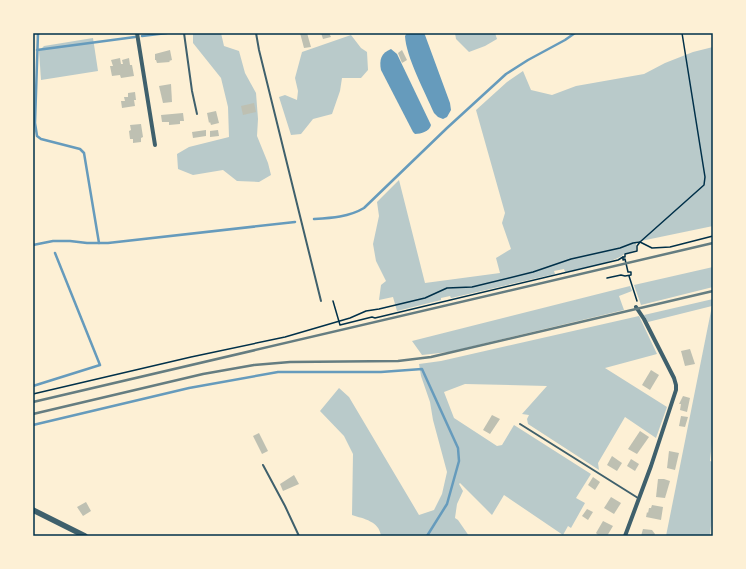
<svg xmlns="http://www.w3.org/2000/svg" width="746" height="569" font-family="Lora,serif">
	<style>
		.green { fill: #b9caca }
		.water { fill: #669bbc }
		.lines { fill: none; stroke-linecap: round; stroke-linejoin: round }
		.stream { stroke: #669bbc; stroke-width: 2.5 }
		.building { fill: #bec0b2 }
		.path { stroke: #003049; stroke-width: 1.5 }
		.service { stroke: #3f606c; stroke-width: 2 }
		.minor { stroke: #3f606c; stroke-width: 4 }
		.tertiary { stroke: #3f606c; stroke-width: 5.5 }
		.rail { stroke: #657d81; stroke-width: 2.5 }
		.neatline { fill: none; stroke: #003049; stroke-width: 1.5 }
	</style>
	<rect width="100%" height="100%" fill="#fdf0d5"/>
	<g class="green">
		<polygon points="193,33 221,33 224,46 239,51 245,73 256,93 258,119 257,136 268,163 271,175 259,182 237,181 223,170 193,175 178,169 177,154 189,147 229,137 228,107 221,78 193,43"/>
		<polygon points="455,33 495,33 497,39 485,46 469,52 456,39"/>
		<polygon points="351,35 361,48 367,52 368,70 361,78 342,78 340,91 332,114 313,119 301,134 291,135 279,97 285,95 297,100 298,91 295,78 302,52"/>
		<polygon points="93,38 98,71 41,80 39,51 44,46"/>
		<path d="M 713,47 L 713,226 L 636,242 L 636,250 L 624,254 C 617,262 578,269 565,272 L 564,269 L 554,271 L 555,274 L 451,298 L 450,296 L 441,298 L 441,300 L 397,311 L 393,297 L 379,300 L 381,285 L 386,281 L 376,261 L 373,244 L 379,216 L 377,202 L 399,180 L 425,283 L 500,273 L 496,258 L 511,249 L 502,223 L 505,213 L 476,110 L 507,82 L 523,71 L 531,90 L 552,95 L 576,86 L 644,74 L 665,63 L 693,52 Z"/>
		<polygon points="713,267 713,287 641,305 634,285"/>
		<polygon points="630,286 632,291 619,296 624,310 449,352 422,355 412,341"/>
		<polygon points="713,299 713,433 710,461 713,462 713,505 710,536 666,536 712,306 648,322 644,315"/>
		<path d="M 639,316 L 657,354 L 605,368 L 667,407 L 656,438 L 625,417 L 598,463 L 599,470 L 528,424 L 527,419 L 529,415 L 522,414 L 547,386 L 465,384 L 444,392 L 454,418 L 497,446 L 502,445 L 514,425 L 591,474 L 576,498 L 585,503 L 571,528 L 568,526 L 563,535 L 504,495 L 492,515 L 460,483 L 459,484 L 463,491 L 457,504 L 455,518 L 458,520 L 469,536 L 381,536 C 379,521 364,519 352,515 L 353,454 L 344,436 L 320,411 L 339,388 L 349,397 L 419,515 L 434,510 L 442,494 L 447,472 L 433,420 L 430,402 L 421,376 L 419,364 L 441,361 Z"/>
	</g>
	<g class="water">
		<path d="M 407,33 L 424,33 L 425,35 L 450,103 L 451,110 L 447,117 L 443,119 L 438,117 L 434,113 C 425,92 406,57 405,36 Z"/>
		<path d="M 391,49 L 397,54 L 431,125 C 430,131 421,134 415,134 L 413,132 L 381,70 C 379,60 381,53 391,49 Z"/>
	</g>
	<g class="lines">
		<g class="stream">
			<polyline points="38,33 35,123 37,136 41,139 80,149 84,153 99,243"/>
			<polyline points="142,36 167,33"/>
			<polyline points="37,50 135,37"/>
			<path d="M 314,219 C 331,218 349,217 364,208 L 447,128 L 506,74 L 528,60 L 565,40 L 575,33"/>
			<polyline points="33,245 53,241 70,241 87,243 108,243 295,222"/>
			<polyline points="33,386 100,365 55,253"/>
			<polyline points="33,425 189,388 278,372 381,372 422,369 458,448 459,461 447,504 427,536"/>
		</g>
	</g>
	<g class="building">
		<polygon points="300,33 307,33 311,47 304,48"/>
		<polygon points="321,33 329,33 331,37 323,39"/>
		<polygon points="170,50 172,60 169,61 170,62 157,63 156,60 155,60 155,54"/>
		<polygon points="402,50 407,60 402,63 398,53"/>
		<polygon points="120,58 121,64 123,64 122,60 129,58 130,65 132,65 134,76 121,78 120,75 112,76 110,66 113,66 111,60"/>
		<polygon points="171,84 172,102 163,103 159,86"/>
		<polygon points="135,92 136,100 134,100 135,106 122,108 121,101 125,101 124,97 128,97 128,93"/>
		<polygon points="254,103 256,112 243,115 241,106"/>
		<polygon points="216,111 219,123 211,125 210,122 209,123 207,113"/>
		<polygon points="183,113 184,121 180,121 180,124 169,125 169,122 162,122 161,115"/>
		<polygon points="141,124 143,137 141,138 141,142 133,143 133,139 130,139 129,131 131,130 130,125"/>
		<polygon points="206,130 206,136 193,138 192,132"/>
		<polygon points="218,130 219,136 210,137 210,131"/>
		<polygon points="690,349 695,364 685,366 681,351"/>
		<polygon points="651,370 659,375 650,390 642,385"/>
		<polygon points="683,396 690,398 687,412 680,410 681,404 679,404"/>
		<polygon points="492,415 500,419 490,434 483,430"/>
		<polygon points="681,416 688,417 685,427 679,426"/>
		<polygon points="640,431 649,437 637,454 628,449"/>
		<polygon points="259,433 268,451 262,454 253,436"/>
		<polygon points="669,451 679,453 675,470 667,468"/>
		<polygon points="612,456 622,463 617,471 607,465"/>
		<polygon points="631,459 639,464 635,471 627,466"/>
		<polygon points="294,475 299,484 283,491 280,484"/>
		<polygon points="593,477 600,482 595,490 588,485"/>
		<polygon points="658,479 664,479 670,481 665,498 656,497"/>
		<polygon points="611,497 621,503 614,514 604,508"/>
		<polygon points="86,502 91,511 83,516 77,507"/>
		<polygon points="652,505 663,507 661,520 646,517 647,512 648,513 649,508 651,508"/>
		<polygon points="587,509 593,512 588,520 582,516"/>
		<polygon points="603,521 613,526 607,536 599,536 596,533"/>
		<polygon points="643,529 652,530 655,534 654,536 641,536"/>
	</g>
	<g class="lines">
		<g class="path">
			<polyline points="623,257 625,257 625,254 637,251 637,246 640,242 704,185 705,177 682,33"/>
			<polyline points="629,276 637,301"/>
			<polyline points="333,301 340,325 372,317 375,318 618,260 623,257 623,260 625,259 628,272 631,272 631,275 625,276 621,275 607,278"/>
			<polyline points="33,394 191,357 285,337 350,318 366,311 379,309 425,298 447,288 472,287 533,272 571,259 620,248 633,243 640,242 652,248 670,247 713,236"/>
		</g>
		<g class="service">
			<polyline points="184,33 192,91 197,114"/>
			<polyline points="256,33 259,50 321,301"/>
			<polyline points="520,424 638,498"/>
			<polyline points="263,465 285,506 299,536"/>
			<polyline points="713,536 713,533"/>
		</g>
		<g class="minor">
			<polyline points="137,33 155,145"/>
			<polyline points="625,536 651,466 676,390 676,385 674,378 644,319 636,307"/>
		</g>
		<polyline class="tertiary" points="33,510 85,536"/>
		<g class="rail">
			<polyline points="33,402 713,243"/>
			<polyline points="33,414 203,374 254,365 290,362 398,361 431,357 713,291"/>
		</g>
	</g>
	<rect width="746" height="569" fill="none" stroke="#fdf0d5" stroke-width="68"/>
	<rect x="34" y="34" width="678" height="501" class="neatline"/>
</svg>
